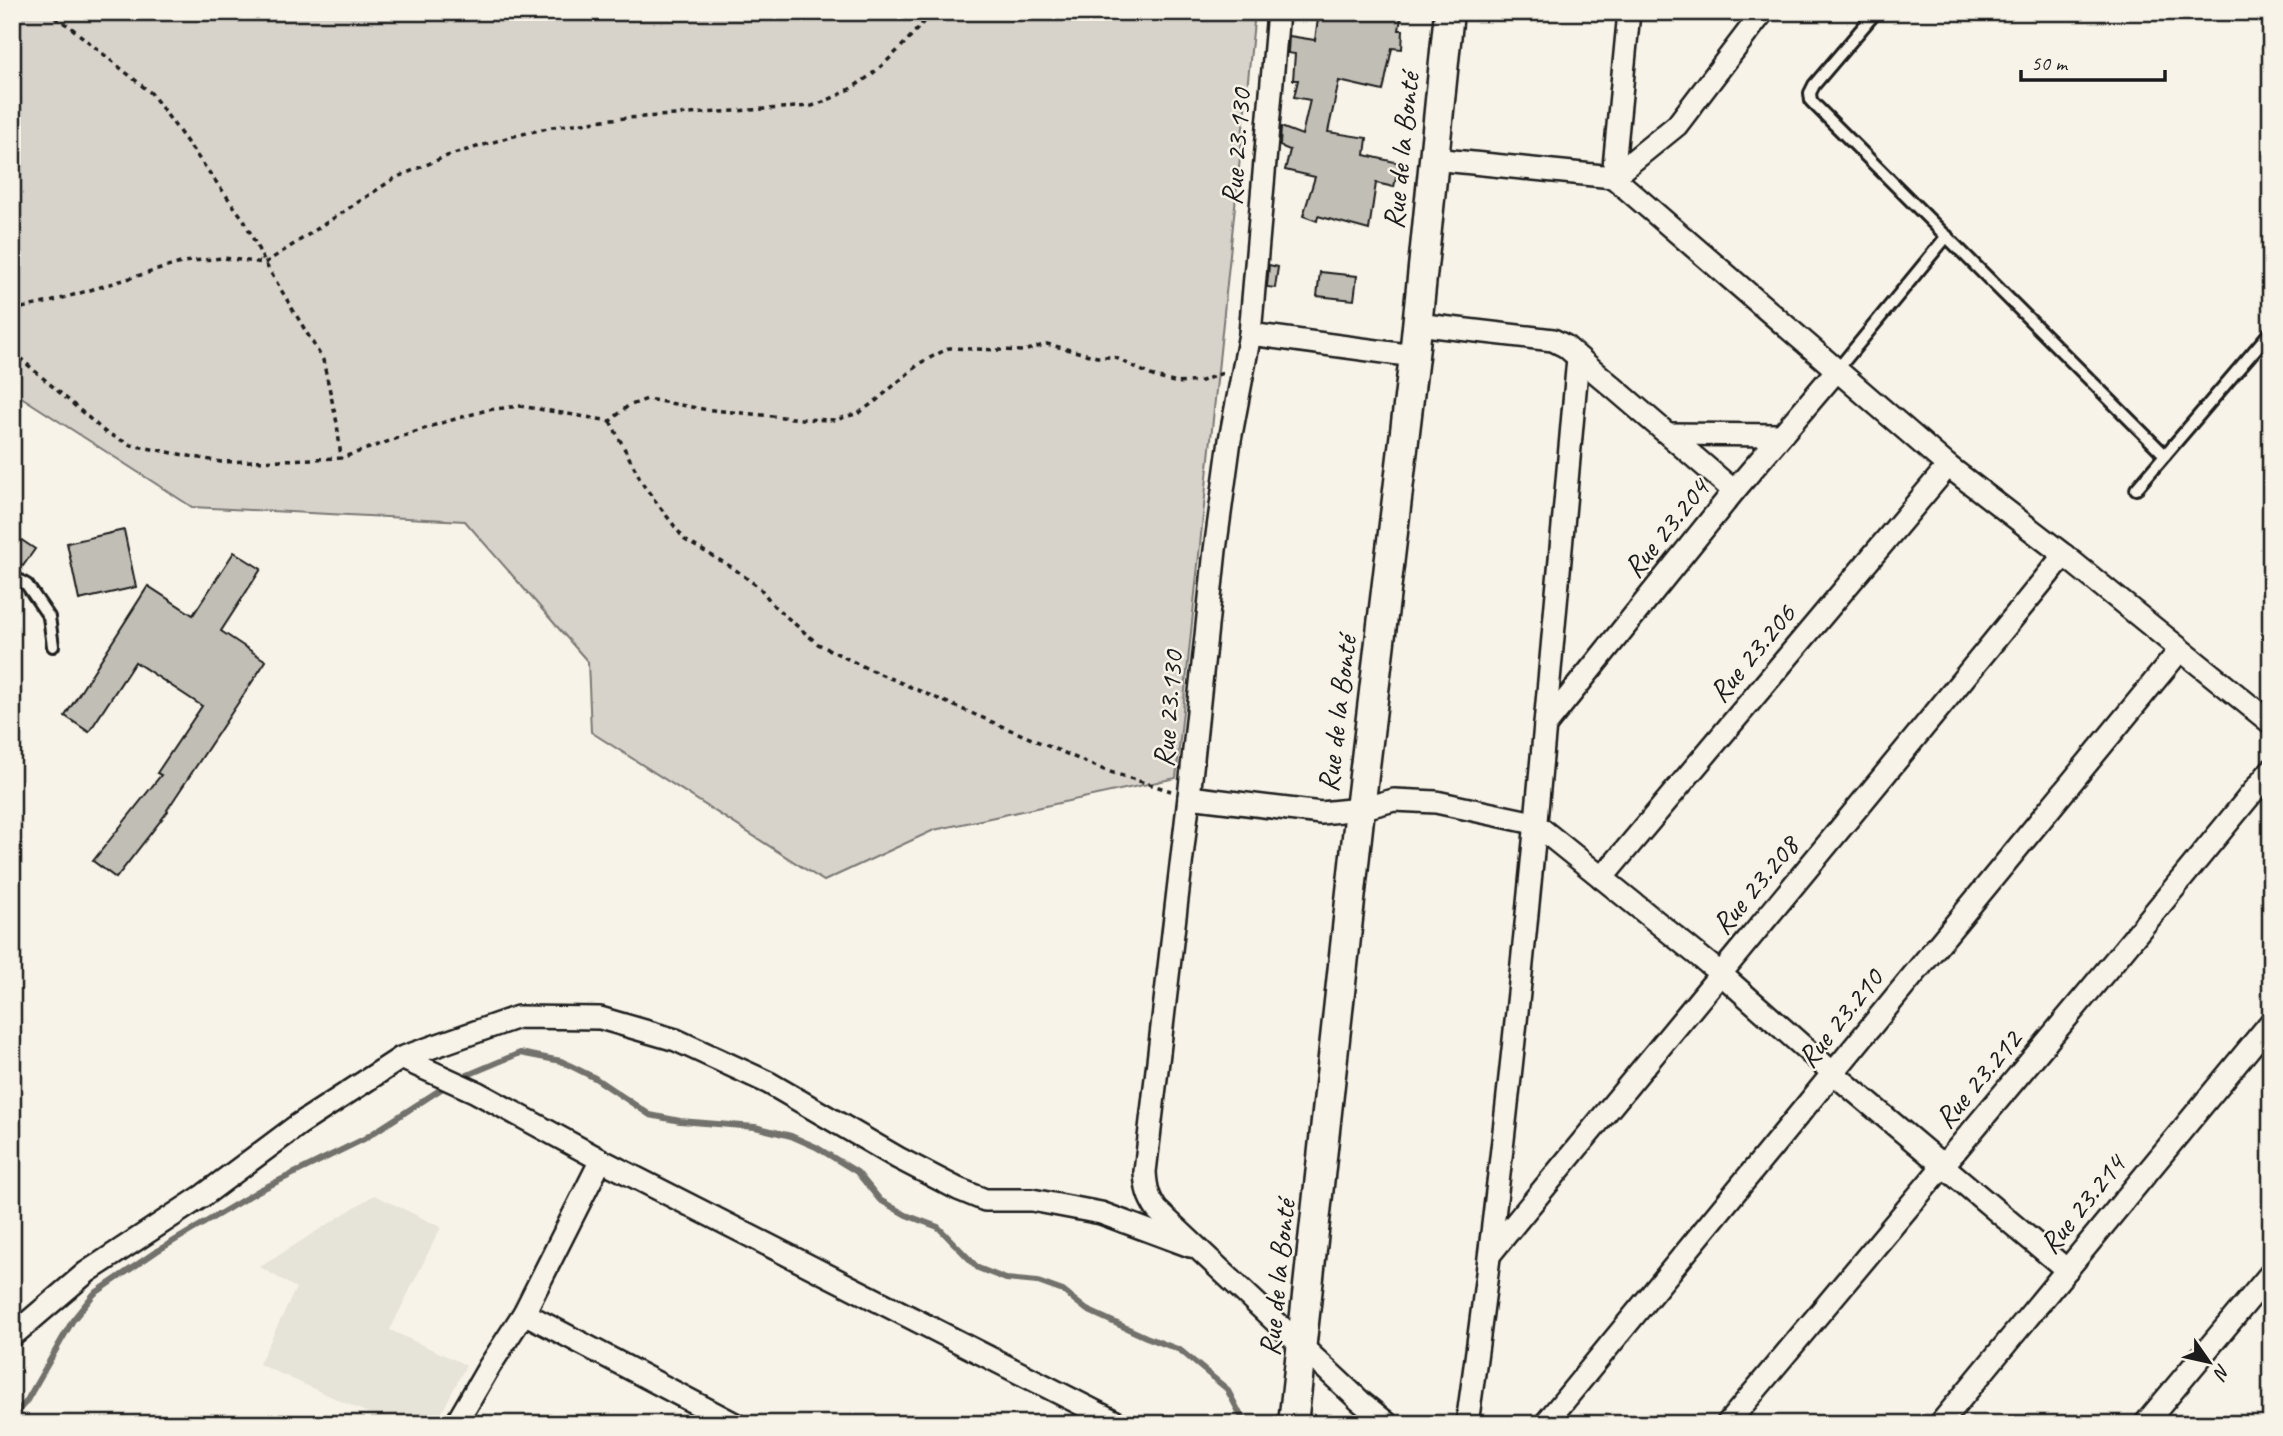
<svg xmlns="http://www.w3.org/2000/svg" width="2283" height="1436" font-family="Caveat,sans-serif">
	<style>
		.built { fill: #e6e3d9 }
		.green { fill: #d7d3cb; stroke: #7a7874; stroke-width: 2 }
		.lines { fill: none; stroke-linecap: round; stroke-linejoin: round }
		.stream { stroke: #72716c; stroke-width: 6 }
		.building { fill: #c0beb5; stroke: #1c1c1c; stroke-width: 2 }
		.lane-casing { stroke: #1c1c1c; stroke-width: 16 }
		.street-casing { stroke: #1c1c1c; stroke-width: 26 }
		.secondary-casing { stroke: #1c1c1c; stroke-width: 33 }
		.path { stroke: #1c1c1c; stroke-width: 3.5; stroke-dasharray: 5 5; stroke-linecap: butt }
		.lane { stroke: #f7f3e8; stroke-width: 10 }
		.street { stroke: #f7f3e8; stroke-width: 21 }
		.secondary { stroke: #f7f3e8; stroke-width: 28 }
		.labels { text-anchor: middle; stroke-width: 5; stroke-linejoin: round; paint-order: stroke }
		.street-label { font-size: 30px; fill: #1c1c1c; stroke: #f7f3e8 }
	</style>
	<rect width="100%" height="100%" fill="#f7f3e8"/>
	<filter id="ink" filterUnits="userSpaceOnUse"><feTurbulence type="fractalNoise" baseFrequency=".0143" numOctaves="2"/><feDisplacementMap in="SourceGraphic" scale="14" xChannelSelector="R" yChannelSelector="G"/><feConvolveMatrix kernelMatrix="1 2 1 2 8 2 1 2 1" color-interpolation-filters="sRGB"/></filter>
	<g filter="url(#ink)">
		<polygon class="built" points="374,1195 441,1227 390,1330 466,1365 436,1424 392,1424 259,1364 296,1288 260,1267"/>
		<polygon class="green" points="12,12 1255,12 1176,778 934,830 824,881 591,732 588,662 465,521 192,507 12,391"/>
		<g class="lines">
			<g class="stream">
				<polyline points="458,1079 520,1053 561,1061 595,1078 650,1115 680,1121 755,1127 791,1136 816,1147 857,1172 880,1200 906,1215 938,1227 978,1268 1006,1279 1038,1282 1063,1291 1087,1310 1146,1337 1180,1350 1227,1389 1240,1414 1249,1424"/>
				<polyline points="12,1417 26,1402 73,1320 94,1294 157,1251 258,1191 364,1139 449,1084"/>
			</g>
		</g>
		<g class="building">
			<polygon points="1319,12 1402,12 1399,30 1403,30 1402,49 1392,48 1383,91 1339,81 1328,132 1367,138 1365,155 1399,163 1394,187 1376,183 1369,230 1318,216 1317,221 1303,216 1315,177 1285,170 1290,150 1280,146 1281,127 1302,135 1310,100 1294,97 1298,80 1293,80 1295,54 1288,53 1289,36 1315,40"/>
			<polygon points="1269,265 1278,267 1275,288 1267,287"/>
			<polygon points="1320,272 1357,276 1354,300 1317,296"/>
			<polygon points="124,530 136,587 79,600 67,543"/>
			<polygon points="20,539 35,549 23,566 12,559 12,550"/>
			<polygon points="234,552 261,569 221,631 266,661 167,810 168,811 116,878 93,861 161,775 157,773 202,706 135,662 89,732 65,716 148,586 193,615"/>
		</g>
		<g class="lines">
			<g class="lane-casing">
				<g id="lane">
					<polyline points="1876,12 1814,85 1810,93 1811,101 2165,455"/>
					<polyline points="1837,370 1947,236"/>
					<polyline points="2136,489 2271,331"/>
					<polyline points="12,576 27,585 49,617 53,646"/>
				</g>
			</g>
			<g class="street-casing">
				<g id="street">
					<path d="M 1278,12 L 1250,334 L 1230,440 L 1215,550 L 1189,797 L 1145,1172 C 1146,1188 1148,1197 1157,1210 L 1360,1401 L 1388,1424"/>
					<polyline points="1433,159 1613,177 1948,466 2064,555 2271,723"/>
					<polyline points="1613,177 1677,125 1763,12"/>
					<polyline points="1613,177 1629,12"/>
					<polyline points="1416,324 1553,340 1565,346 1734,491"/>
					<polyline points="1250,334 1414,356"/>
					<polyline points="1668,434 1781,435"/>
					<polyline points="1545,726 1734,491 1837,370"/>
					<polyline points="1189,797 1321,813 1360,809 1394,800 1436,802 1534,823 1720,973 1833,1073 2067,1270"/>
					<polyline points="1602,878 1948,466"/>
					<polyline points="401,1058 476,1092 601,1160 1120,1424"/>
					<path d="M 1491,1253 C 1681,1020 1875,789 2064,555"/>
					<polyline points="524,1313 601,1160"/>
					<polyline points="12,1336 87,1272 204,1195 298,1125 401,1058 518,1017 600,1018 676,1040 769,1083 898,1158 958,1189 985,1200 1032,1200 1101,1213 1190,1246"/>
					<polyline points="456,1424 489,1367 524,1313 735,1424"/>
					<path d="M 1467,1424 C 1517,1070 1546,713 1578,358"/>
					<polyline points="1545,1424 2180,650"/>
					<polyline points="1727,1424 2116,959 2271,770"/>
					<polyline points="1940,1424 2271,1022"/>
					<polyline points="2145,1424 2271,1273"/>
				</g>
			</g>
			<g class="secondary-casing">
				<polyline id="secondary" points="1293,1424 1360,809 1414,356 1449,12"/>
			</g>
			<g class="path">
				<polyline points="46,12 69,26 151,93 244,220 265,263 323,360 337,423 341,458"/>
				<path d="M 12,310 L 50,302 L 184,262 L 223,258 L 265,263 L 395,178 L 447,156 L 510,137 L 552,127 L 612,119 L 812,106 C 868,87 895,55 932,12"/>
				<polyline points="12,351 105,432 131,445 221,462 341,458 438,424 487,410 520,406 610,421 628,406 647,399 703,409 801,419 835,420 859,413 877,400 920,363 949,348 1024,351 1047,344 1097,357 1114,357 1155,377 1177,383 1201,381 1223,373"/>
				<polyline points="610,421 644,486 685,540 733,568 760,588 774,606 818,644 864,667 1104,770 1171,791"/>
			</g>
			<use href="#lane" class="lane"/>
			<use href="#street" class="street"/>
			<use href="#secondary" class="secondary"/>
		</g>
	</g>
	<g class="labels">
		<g class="street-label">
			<text transform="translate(1236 147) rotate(-85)" y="10">Rue 23.130</text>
			<text transform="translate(1401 151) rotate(-84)" y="10">Rue de la Bonté</text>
			<text transform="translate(1666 528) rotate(-51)" y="10">Rue 23.204</text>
			<text transform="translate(1752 653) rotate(-50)" y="10">Rue 23.206</text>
			<text transform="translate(1168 709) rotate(-85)" y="10">Rue 23.130</text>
			<text transform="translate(1337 714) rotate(-83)" y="10">Rue de la Bonté</text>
			<text transform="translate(1755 885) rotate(-50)" y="10">Rue 23.208</text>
			<text transform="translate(1840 1018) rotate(-51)" y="10">Rue 23.210</text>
			<text transform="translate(1978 1079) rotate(-50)" y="10">Rue 23.212</text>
			<text transform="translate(2082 1204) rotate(-51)" y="10">Rue 23.214</text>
			<text transform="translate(1277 1278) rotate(-84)" y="10">Rue de la Bonté</text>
		</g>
	</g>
	<rect width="2283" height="1436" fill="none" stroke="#f7f3e8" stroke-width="42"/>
	<rect x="21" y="21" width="2241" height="1394" fill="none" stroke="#1c1c1c" stroke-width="2.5" filter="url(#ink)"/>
	<g transform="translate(2209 1362) rotate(124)" stroke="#f7f3e8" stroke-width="5" paint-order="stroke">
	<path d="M0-5L12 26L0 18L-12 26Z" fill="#1c1c1c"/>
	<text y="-10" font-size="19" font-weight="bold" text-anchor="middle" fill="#1c1c1c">N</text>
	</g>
	<path d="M2021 70v10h144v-10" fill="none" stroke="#1c1c1c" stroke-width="3.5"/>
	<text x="2031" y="70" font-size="21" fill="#1c1c1c" stroke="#f7f3e8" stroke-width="5" paint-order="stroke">50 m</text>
</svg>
